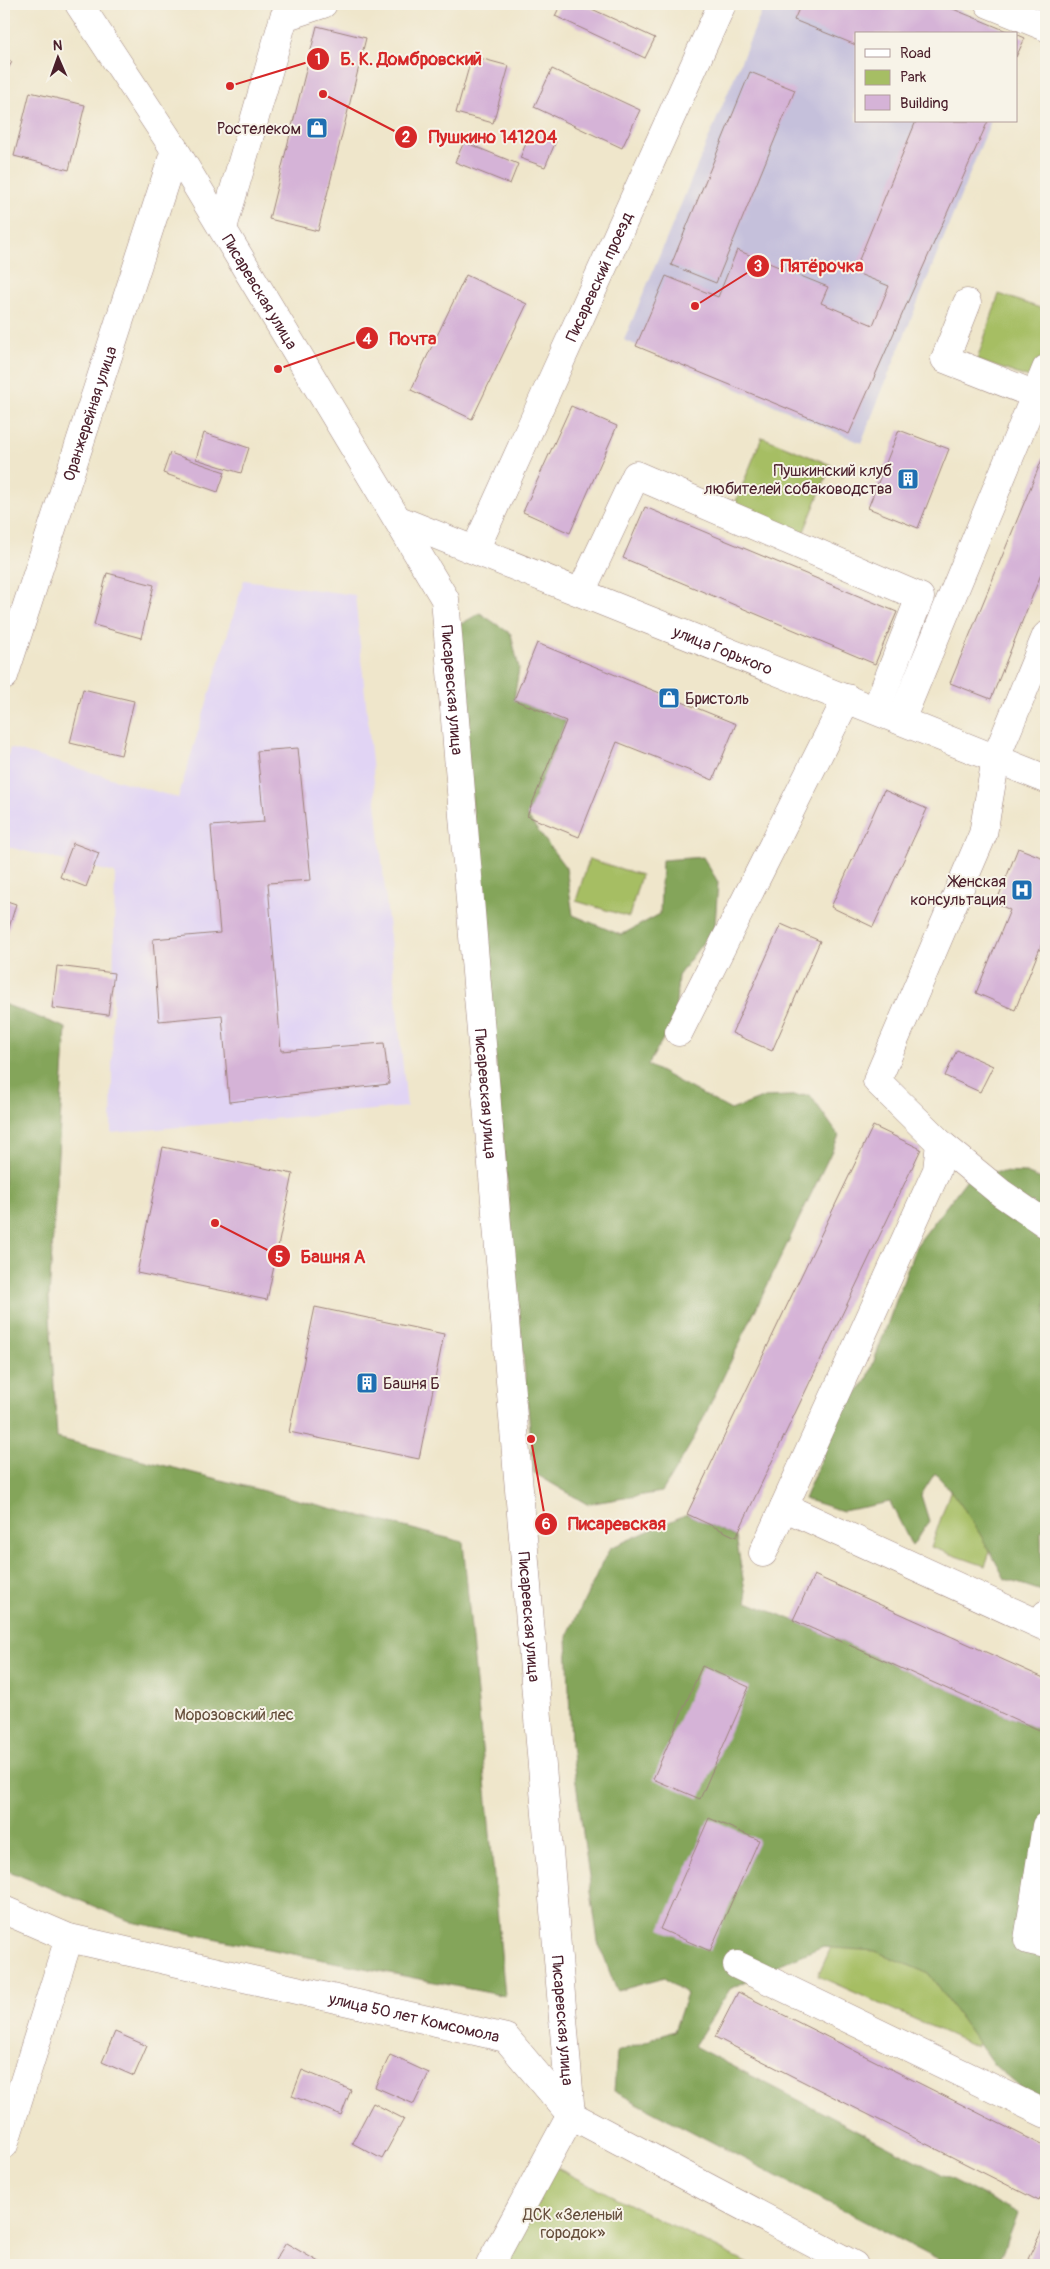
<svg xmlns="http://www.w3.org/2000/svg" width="1050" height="2269" font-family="Pangolin,sans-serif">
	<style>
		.built { fill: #e1d4f4 }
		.industrial { fill: #c5c0db }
		.green { fill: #a6be64; stroke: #786e48 }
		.forest { fill: #84a55a; stroke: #676242 }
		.building { fill: #d5b3d7 }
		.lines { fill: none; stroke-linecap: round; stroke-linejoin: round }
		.minor-casing { stroke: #9c827b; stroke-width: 29 }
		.minor { stroke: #fff; stroke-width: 28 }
		.labels { text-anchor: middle; stroke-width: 4; stroke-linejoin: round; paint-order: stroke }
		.poi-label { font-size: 16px; fill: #4a1f2b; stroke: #f7f3e8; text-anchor: end }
		.street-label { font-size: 16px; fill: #4a1f2b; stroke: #f7f3e8 }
		.park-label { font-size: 16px; fill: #664f3c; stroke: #f7f3e8 }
		.leader { fill: none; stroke: #d62828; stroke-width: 2 }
		.callout-dot { fill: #d62828; stroke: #f7f3e8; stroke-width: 2 }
		.mark-label { font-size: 15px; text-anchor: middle; font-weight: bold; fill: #fff }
		.callout-label { font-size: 18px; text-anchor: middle; font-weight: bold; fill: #d62828; stroke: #f7f3e8; stroke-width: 4; stroke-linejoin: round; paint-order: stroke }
	</style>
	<rect width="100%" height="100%" fill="#f7f3e8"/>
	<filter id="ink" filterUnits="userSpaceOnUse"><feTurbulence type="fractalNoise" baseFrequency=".02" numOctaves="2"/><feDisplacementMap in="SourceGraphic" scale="10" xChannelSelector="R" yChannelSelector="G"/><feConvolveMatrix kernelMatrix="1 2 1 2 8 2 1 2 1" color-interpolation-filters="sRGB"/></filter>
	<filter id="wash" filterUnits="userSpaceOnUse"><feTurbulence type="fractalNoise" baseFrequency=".0096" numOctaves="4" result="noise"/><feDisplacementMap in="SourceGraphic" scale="20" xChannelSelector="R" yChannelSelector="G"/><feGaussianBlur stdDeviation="1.12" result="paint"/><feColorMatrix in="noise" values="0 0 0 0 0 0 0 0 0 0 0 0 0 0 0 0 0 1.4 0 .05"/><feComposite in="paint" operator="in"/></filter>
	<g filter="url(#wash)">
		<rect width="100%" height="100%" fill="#efe6cb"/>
		<polygon class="built" points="244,580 355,595 407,1107 111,1133 115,873 4,846 4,768 10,748 178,798"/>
		<polygon class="industrial" points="765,4 944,4 1015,34 856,34 856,121 991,121 861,443 624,340"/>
		<g class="green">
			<polygon points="999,294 1046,310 1046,348 1035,380 977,360"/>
			<polygon points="762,437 831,465 803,534 734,506"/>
			<polygon points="589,859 641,875 629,917 576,901"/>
			<polygon points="954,1480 1009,1499 985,1566 931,1547"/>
			<polygon points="854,1896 1013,1968 977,2047 818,1976"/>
			<polygon points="555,2167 750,2265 502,2265"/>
		</g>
		<g class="forest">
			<polygon points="480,613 511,634 519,668 514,700 566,721 527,816 566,868 573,915 621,935 660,914 662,860 703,857 718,882 715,926 678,976 675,1018 648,1065 731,1110 765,1097 810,1095 839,1136 692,1442 662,1492 587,1504 534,1473 456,627"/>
			<polygon points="4,1004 66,1028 49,1298 57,1438 463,1542 505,1996 132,1922 4,1869"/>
			<path d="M 973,1171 L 1026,1173 L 1046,1181 L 1046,1529 L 1041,1531 L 1042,1591 L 1005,1579 C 985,1542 964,1503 935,1473 L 921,1495 L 929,1521 L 912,1546 L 890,1502 L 843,1511 L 804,1499 L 841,1412 L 867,1380 L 916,1246 Z"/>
			<polygon points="687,1514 736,1537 747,1602 793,1620 1046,1733 1046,2106 1043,2107 994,2065 929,1974 875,1951 821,1947 773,1967 730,1989 694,2046 1017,2213 1003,2251 994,2265 948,2265 614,2091 617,2052 674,2031 687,1994 664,1978 617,1991 598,1942 571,1746 567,1636 610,1548"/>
		</g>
		<g id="blocks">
			<g class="building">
				<polygon points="561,4 581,4 655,38 645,58 555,16"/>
				<polygon points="801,4 941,4 1014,34 856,34 856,45 794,20"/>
				<polygon points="317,26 366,38 318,231 269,219"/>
				<polygon points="1016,34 1025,38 1016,57"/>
				<polygon points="472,56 509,66 493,123 456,113"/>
				<polygon points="4,57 12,62 4,75"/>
				<polygon points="552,69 640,110 622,148 534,107"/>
				<polygon points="750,72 795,90 716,283 671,265"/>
				<polygon points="30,92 85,105 69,170 14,156"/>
				<polygon points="916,121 988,121 849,434 636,346 666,276 718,297 737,250 828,287 821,303 873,325 889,286 854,272"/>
				<polygon points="531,131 556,141 545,167 520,158"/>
				<polygon points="464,142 518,164 510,184 455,162"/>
				<polygon points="466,275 527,304 472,419 411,390"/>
				<polygon points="571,406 617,426 570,533 523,512"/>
				<polygon points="899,430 949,449 918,528 868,508"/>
				<polygon points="204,433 249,448 241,473 196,459"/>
				<polygon points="170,453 225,472 218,492 163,473"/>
				<polygon points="1043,457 1046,458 1046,562 991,699 950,683"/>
				<polygon points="645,507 897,612 875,664 623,558"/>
				<polygon points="107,573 154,585 141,638 94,625"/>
				<polygon points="537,643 736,724 713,780 617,742 579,837 527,816 566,721 514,700"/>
				<polygon points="83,689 134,701 121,755 70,743"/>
				<polygon points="298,748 311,880 268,883 281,1051 384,1043 389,1084 229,1102 222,1015 159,1021 153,939 220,933 211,826 264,822 257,751"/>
				<polygon points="884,790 927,809 873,927 831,907"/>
				<polygon points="73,843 99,853 86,887 60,877"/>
				<polygon points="1018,848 1046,859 1046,933 1015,1010 976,993 1010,910 996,903"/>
				<polygon points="4,900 16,904 4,945"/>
				<polygon points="781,924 820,941 772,1051 732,1033"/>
				<polygon points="57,966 114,973 108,1015 52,1008"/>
				<polygon points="957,1050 993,1066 980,1092 945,1076"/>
				<polygon points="873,1126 921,1149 736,1537 687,1514"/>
				<polygon points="163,1147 293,1174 267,1300 137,1273"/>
				<polygon points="315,1307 444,1334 419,1459 289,1432"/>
				<polygon points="814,1575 1046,1679 1046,1733 793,1620"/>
				<polygon points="702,1666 749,1687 700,1799 653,1779"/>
				<polygon points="709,1818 759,1840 710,1951 660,1929"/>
				<polygon points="738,1992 1046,2147 1046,2187 1039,2201 715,2037"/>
				<polygon points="115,2032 147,2046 134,2076 102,2062"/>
				<polygon points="390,2055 429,2073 414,2104 375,2087"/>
				<polygon points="302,2070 351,2090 341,2115 292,2096"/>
				<polygon points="373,2103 404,2119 382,2159 352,2143"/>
				<polygon points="1046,2222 1046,2265 1041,2265 1028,2259"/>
				<polygon points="286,2243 324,2265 272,2265"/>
			</g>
		</g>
	</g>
	<g filter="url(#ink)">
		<use href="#blocks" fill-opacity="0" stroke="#9c827b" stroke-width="1"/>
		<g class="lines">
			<g class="minor-casing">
				<g id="minor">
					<path id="s1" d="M 79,4 L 175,150 L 445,599 L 571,2115 L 490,2265"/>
					<polyline points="989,4 1046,27"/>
					<polyline points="223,228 284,17 323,4"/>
					<polyline points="967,303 945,359 1046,399"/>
					<path id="s2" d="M 399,520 L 1046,779"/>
					<path id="s3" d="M 475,550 L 722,4"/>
					<polyline points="581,592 636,475 920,597 876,710"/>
					<path id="s4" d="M 4,676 L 175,150"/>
					<polyline points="901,720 1046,369"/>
					<polyline points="679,1032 847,698"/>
					<polyline points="940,1143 1001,1193 1046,1224"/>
					<polyline points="784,1507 1041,1625 1046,1614"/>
					<polyline points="763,1553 937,1170 940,1143 877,1081 983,834 996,758 1046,636"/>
					<polyline points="1046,1826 1028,1940 1046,1944"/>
					<path id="s5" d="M 4,1910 L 69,1938 L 506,2038 L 571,2115 L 854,2265"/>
					<polyline points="737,1965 1046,2114"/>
					<polyline points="4,2145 69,1938"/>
				</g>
			</g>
			<use href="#minor" class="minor"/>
		</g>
	</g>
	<defs>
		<g id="shop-square" transform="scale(1.125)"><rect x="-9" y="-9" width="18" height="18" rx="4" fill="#1f6fb2" stroke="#f7f3e8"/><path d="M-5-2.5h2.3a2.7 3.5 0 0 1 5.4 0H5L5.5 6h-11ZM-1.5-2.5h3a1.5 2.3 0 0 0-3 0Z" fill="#fff"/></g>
		<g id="building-square" transform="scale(1.125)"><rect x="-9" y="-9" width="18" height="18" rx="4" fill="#1f6fb2" stroke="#f7f3e8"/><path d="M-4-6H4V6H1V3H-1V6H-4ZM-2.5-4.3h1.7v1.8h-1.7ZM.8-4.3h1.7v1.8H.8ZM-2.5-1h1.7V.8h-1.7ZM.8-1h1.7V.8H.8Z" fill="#fff"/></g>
		<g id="hospital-square" transform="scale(1.125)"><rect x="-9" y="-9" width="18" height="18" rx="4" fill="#1f6fb2" stroke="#f7f3e8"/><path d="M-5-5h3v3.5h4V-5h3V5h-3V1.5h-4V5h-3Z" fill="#fff"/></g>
	</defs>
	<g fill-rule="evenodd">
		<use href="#shop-square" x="317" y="128"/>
		<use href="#building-square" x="908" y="479"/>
		<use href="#shop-square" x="669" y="698"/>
		<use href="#hospital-square" x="1022" y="890"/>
		<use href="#building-square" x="367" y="1383"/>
	</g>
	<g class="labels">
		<g class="poi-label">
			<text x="301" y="134">Ростелеком</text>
			<text x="892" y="476">Пушкинский клуб<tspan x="892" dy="18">любителей собаководства</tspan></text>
			<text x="685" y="704" text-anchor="start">Бристоль</text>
			<text x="1006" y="887">Женская<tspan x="1006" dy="18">консультация</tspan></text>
			<text x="383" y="1389" text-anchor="start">Башня Б</text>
		</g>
		<g class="street-label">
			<text dy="6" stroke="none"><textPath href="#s3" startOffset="300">Писаревский проезд</textPath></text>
			<text dy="6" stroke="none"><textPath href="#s1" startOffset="340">Писаревская улица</textPath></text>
			<text dy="6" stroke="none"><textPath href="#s4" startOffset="276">Оранжерейная улица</textPath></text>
			<text dy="6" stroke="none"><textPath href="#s2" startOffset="349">улица Горького</textPath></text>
			<text dy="6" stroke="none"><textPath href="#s1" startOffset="790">Писаревская улица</textPath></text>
			<text dy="6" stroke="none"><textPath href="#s1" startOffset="1195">Писаревская улица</textPath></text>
			<text dy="6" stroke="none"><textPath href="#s1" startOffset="1720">Писаревская улица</textPath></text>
			<text dy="6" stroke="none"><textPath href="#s5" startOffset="425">улица 50 лет Комсомола</textPath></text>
			<text dy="6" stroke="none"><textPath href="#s1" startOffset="2125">Писаревская улица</textPath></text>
		</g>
		<g class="park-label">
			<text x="234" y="1720">Морозовский лес</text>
			<text x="573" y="2220">ДСК «Зеленый<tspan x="573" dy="18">городок»</tspan></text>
		</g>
	</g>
	<path class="leader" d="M230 86L318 59M323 94L406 137M695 306L758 266M278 369L367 338M215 1223L279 1256M531 1439L546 1524"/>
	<g class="callout-dot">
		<circle cx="230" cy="86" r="5"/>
		<circle cx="323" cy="94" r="5"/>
		<circle cx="695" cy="306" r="5"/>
		<circle cx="278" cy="369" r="5"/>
		<circle cx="215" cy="1223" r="5"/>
		<circle cx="531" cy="1439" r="5"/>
		<circle cx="318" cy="59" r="12"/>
		<circle cx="406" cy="137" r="12"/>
		<circle cx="758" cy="266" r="12"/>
		<circle cx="367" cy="338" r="12"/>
		<circle cx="279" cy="1256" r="12"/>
		<circle cx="546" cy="1524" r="12"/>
	</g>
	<g class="mark-label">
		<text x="318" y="64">1</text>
		<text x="406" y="142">2</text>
		<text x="758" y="271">3</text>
		<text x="367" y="344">4</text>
		<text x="279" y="1262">5</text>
		<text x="546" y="1529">6</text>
	</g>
	<g class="callout-label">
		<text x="411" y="65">Б. К. Домбровский</text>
		<text x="493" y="143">Пушкино 141204</text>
		<text x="822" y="272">Пятёрочка</text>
		<text x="413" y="345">Почта</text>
		<text x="333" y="1263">Башня А</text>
		<text x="617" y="1530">Писаревская</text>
	</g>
	<rect width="1050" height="2269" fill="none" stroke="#f7f3e8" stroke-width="20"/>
	<rect x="855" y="32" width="162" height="90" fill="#f7f3e8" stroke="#b29e9c"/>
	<rect x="865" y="49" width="25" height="8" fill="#ffffff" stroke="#b29e9c"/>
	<text x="900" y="58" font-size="15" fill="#4a1f2b">Road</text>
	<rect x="865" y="70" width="25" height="15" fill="#a6be64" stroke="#b29e9c"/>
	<text x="900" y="82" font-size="15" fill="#4a1f2b">Park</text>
	<rect x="865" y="95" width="25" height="15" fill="#d5b3d7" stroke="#b29e9c"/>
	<text x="900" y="108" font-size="15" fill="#4a1f2b">Building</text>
	<g transform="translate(58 58) rotate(358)" stroke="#f7f3e8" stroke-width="4" paint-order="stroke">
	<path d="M0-4L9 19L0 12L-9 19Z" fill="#4a1f2b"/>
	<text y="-8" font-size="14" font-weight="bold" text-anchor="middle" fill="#4a1f2b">N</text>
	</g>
</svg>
